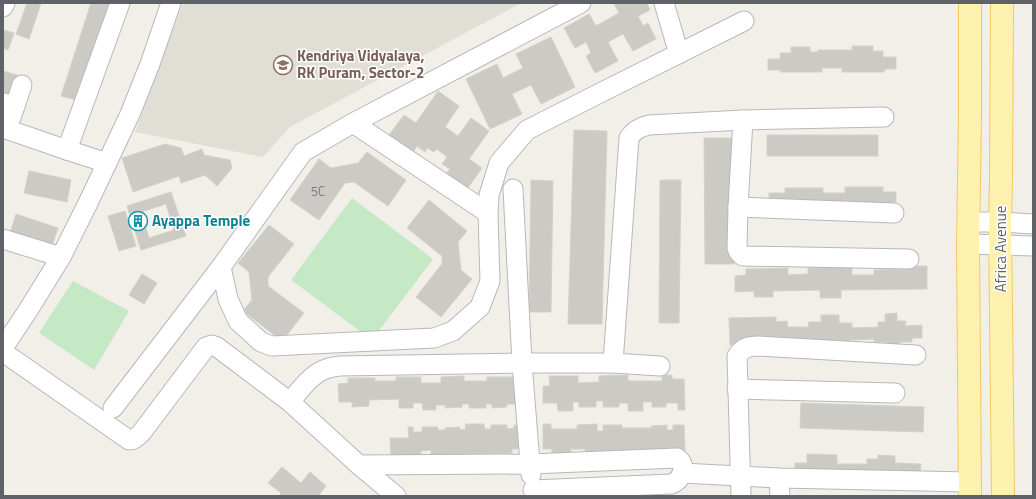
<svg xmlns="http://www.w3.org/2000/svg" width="1036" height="499" font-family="'Titillium Web',sans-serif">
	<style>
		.education { fill: #e1ded6 }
		.green { fill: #c5e8c5 }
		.building { fill: #cccac5; stroke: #d6d1c6; fill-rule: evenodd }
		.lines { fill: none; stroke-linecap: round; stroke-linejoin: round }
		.minor-casing { stroke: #b5b8bc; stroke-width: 21 }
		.major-casing { stroke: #f2c960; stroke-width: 24 }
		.minor { stroke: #fff; stroke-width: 19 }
		.major { stroke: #fff2af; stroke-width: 22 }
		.labels { text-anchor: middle; stroke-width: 3; stroke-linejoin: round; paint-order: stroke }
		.number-label { font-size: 13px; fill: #7a7d7f }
		.education-label { font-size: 15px; font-weight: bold; fill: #785e54; stroke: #fff; text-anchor: start }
		.culture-label { font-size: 15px; font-weight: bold; fill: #0d838f; stroke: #fff; text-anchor: start }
		.street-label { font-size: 15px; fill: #5f6368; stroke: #fff }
	</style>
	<rect width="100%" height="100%" fill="#f1efe8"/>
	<polygon class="education" points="183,3 521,3 290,127 263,157 135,132"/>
	<g class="green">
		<polygon points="352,198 433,259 372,340 291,280"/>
		<polygon points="73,281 129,311 94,370 39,333"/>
	</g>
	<g class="building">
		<polygon points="27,3 41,3 29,39 16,34"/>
		<polygon points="91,3 111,3 80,101 61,96"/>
		<polygon points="614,3 647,3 650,10 638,16 643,26 648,23 656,39 633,51 623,34 608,42 618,61 595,73 586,56 591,53 586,42 575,48 564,28 589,14 596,26 619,13"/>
		<polygon points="3,30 14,33 8,50 3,48"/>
		<polygon points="551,37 575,87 541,104 531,85 512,94 522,114 490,129 466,79 497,64 503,78 523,68 516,54"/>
		<polygon points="852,46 873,46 873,51 883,51 883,57 896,57 896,69 885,69 884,72 842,72 842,68 822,68 822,72 780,72 780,70 768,70 768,59 780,59 780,53 791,53 791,47 810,47 810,52 818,52 818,50 852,50"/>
		<polygon points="3,71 17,75 10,99 3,97"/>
		<polygon points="438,91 459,106 445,127 458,136 471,118 489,131 469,159 482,168 467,189 446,174 450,169 442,164 447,157 437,149 434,152 427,148 425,152 417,146 413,152 389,135 404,115 416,123"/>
		<polygon points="574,130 607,131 602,324 568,324"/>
		<rect x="767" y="135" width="111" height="21"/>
		<polygon points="704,138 734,138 734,264 705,264"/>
		<polygon points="165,144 181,148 184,156 202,149 204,155 230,160 232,168 217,186 205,175 181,183 179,176 133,192 122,158"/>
		<polygon points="367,152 406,180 388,206 354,182 345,183 319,220 290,200 319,159 331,168 358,163"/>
		<polygon points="29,171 71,180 67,202 24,193"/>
		<polygon points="531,180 553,181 551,312 529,312"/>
		<polygon points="660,180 681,180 679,323 659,323"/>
		<polygon points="845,187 883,187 883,192 896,192 896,202 884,203 884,208 769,206 769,193 785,193 785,188 823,188 823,193 845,193"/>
		<path d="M 171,192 L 186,236 L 141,250 L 127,206 ZM 166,204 L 174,230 L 149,238 L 141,212 Z"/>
		<polygon points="429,200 467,231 458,242 461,270 472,279 441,317 416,297 442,264 442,256 407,228"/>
		<polygon points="125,211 136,246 119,251 108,216"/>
		<polygon points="16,214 58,228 52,246 10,233"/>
		<polygon points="269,225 294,244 268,277 268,286 304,313 282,341 243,311 252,300 249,272 238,263"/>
		<polygon points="911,266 927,266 927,289 841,290 841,298 820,298 820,290 773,291 773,297 754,297 754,291 735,292 735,276 746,275 746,269 788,268 788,275 808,274 808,268 852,267 852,275 874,275 874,270 912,269"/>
		<polygon points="142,274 157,283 144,304 129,295"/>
		<polygon points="897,313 897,321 906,321 905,326 922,325 922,338 912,338 912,342 899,342 899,344 887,345 887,342 874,342 874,339 850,340 850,342 809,343 809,339 786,340 786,344 730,345 729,318 776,317 776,322 787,321 788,327 809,327 808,322 821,322 821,315 839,315 839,323 852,323 852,328 878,327 878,322 885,322 885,314"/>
		<polygon points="628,375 628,381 662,381 662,375 672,375 672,379 684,379 685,410 678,410 678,403 666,403 666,407 652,407 652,402 643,402 643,411 628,411 628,403 619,403 619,407 603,407 603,401 596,401 596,407 579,407 579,402 573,402 573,411 558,411 557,403 543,403 543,386 550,386 549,376 578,376 578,383 599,382 599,376"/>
		<polygon points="464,376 464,381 487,381 487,377 513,377 513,381 523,381 524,404 507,404 507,407 492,408 492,404 486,404 486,408 469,408 469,404 462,404 462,407 445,408 445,405 436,405 436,410 423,410 422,403 413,403 413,408 399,408 399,399 369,400 369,406 352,407 352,402 339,402 338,384 348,383 348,378 375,378 375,381 396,381 396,377 421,377 421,383 441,383 441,377"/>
		<polygon points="801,403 924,407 923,432 800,428"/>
		<polygon points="465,424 484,424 485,429 491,429 491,425 507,425 507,429 514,428 514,425 524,425 524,449 512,449 512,453 431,455 431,450 421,451 421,455 391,456 390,438 409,438 408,427 413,427 413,432 422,432 422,427 438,427 438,430 445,430 445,428 460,427 460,430 466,429"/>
		<polygon points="543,424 551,424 551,429 577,429 577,425 597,424 597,431 603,431 603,425 622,425 622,428 651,428 651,426 667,425 667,430 673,430 673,425 684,425 685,451 658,451 645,456 645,449 626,450 626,453 585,453 585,449 571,449 571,453 552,453 552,449 543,449"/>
		<polygon points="807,454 837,455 837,464 867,464 867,459 878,459 878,455 895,456 895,463 921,464 920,474 795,476 795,463 807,463"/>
		<polygon points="282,467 301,483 310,472 326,486 318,496 304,496 301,494 300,496 279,496 281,493 268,483"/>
	</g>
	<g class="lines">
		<g class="minor-casing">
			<g id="minor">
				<polyline points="664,3 679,54"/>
				<polyline points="3,7 5,3"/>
				<polyline points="3,103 15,106 7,129"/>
				<polyline points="15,106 22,85"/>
				<path d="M 743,120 L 738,207 L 737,248 C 738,252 740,254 743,256 L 909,259"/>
				<polyline points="353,123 488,213"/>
				<polyline points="3,128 67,150 107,163"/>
				<polyline points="67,150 120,3"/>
				<polyline points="513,189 522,363 531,475"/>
				<polyline points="738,207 894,213"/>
				<polyline points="968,222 1000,222 1033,224"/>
				<polyline points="3,239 61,257"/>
				<polyline points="968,244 1033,246"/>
				<polyline points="221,267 228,299 238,321 261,342 272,346 434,338 453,331 480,307 490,281 488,213 489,195 499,163 527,130 598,94 744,21"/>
				<polyline points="3,348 27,312 61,257 88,203 130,114 150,64 171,3"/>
				<path d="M 3,352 L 129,440 C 135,440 138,436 142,432 L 206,347 L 212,345 L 217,347 L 290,402 L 359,465 L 396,496"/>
				<path d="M 613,363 L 629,138 C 634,130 640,127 649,125 L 743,120 L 884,117"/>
				<polyline points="737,389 895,393"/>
				<path d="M 290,402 C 300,390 311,374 326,369 C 330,367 335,367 339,366 L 522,363 L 613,363 L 660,366"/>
				<polyline points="113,408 221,267 303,152 353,123 581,3"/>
				<path d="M 359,465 L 530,464 L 677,458 C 688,465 682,481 671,484 L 533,490"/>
				<polyline points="682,473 779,478 969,482"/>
				<polyline points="779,478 780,496"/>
				<path d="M 741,496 L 737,356 C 743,348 748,346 758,346 L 916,355"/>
			</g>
		</g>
		<g class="major-casing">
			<g id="major">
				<polyline points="1002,3 1001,179 1000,222 1003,496"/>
				<polyline points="970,496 968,244 970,114 970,3"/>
			</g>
		</g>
		<use href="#minor" class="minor"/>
		<use href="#major" class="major"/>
	</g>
	<defs>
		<g id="school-ring" transform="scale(1)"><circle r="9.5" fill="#fff" stroke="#8d6e63" stroke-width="1.5"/><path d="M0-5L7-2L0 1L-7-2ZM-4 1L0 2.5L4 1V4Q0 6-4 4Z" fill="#8d6e63"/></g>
		<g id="building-ring" transform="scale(1)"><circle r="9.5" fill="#fff" stroke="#0f9aa8" stroke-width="1.5"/><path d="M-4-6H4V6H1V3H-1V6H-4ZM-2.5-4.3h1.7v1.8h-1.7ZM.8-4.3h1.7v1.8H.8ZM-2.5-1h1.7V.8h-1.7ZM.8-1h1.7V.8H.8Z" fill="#0f9aa8"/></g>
	</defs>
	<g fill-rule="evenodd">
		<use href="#school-ring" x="283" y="65"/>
		<use href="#building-ring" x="138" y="221"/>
	</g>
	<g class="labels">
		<g class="number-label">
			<text x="318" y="196">5C</text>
		</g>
		<g class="education-label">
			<text x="297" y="61">Kendriya Vidyalaya,<tspan x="297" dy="17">RK Puram, Sector-2</tspan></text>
		</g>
		<g class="culture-label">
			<text x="152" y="226">Ayappa Temple</text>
		</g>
		<g class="street-label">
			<text transform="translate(1001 249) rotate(-90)" y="5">Africa Avenue</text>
		</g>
	</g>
	<rect width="1036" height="499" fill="none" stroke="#5f6368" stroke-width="8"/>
</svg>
